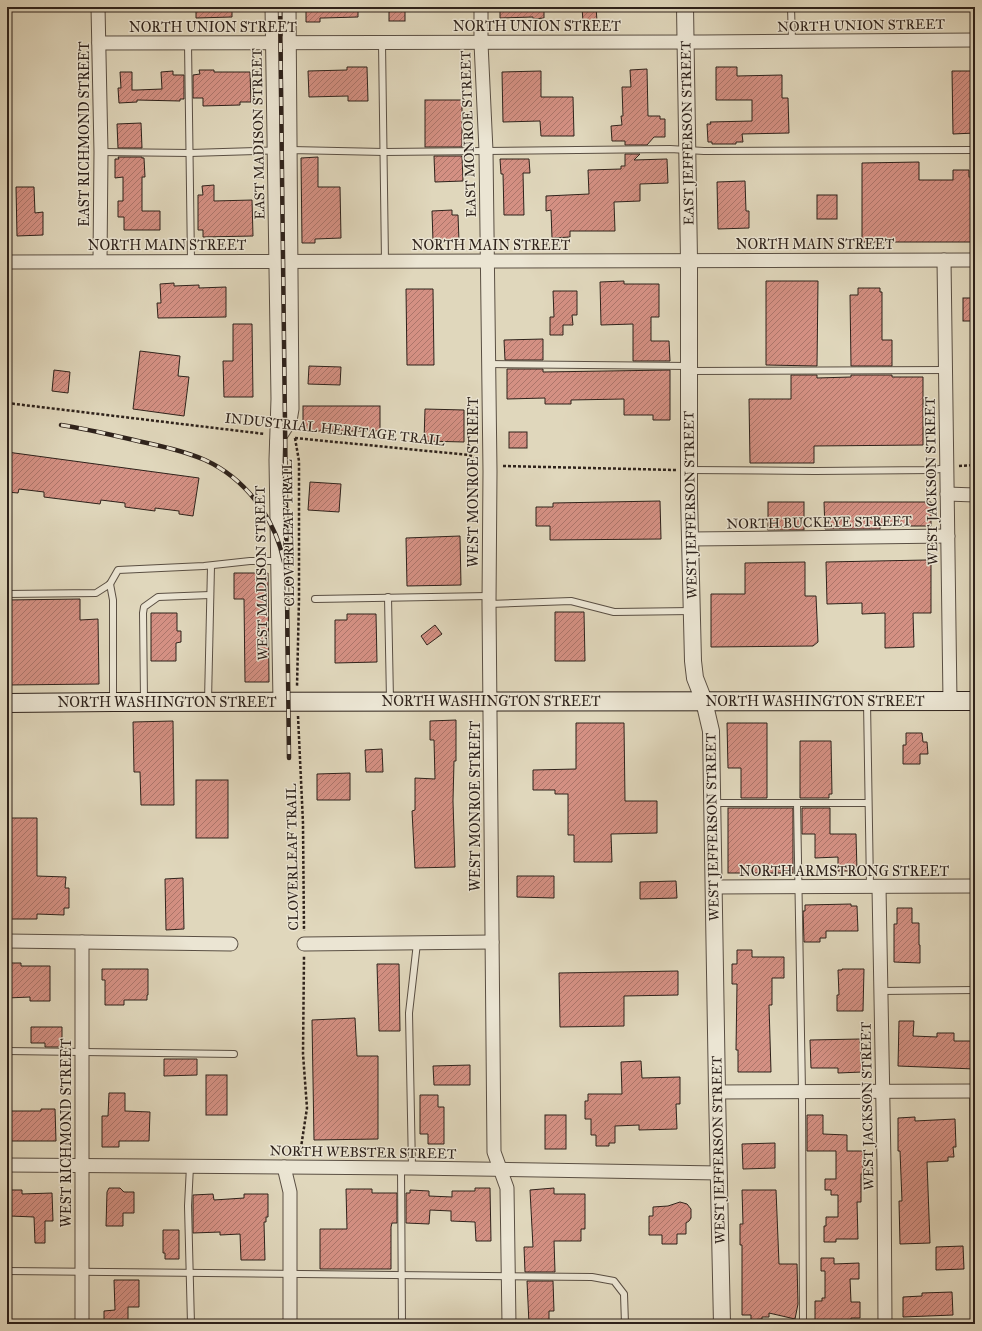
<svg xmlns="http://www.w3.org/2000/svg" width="982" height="1331" font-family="'IM FELL Great Primer',serif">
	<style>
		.building { fill: url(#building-hatch); stroke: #2e221b }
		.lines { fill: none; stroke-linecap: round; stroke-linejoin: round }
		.service-casing { stroke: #5a4f43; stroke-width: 8 }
		.minor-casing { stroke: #5a4f43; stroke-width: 15 }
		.tertiary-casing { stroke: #5a4f43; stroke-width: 18 }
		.secondary-casing { stroke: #2e221b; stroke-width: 20 }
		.path { stroke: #2e221b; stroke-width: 2.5; stroke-dasharray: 3 2; stroke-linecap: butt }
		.service { stroke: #ebe5d3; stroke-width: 6 }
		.minor { stroke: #ebe5d3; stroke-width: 13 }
		.tertiary { stroke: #ebe5d3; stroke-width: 16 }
		.secondary { stroke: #ebe5d3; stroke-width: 18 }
		.rail-casing { stroke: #2e221b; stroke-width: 4.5 }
		.rail { stroke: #ebe5d3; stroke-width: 3; stroke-dasharray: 9; stroke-linecap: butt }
		.labels { text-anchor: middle; stroke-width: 3; stroke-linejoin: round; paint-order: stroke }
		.street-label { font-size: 14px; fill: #2e221b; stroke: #ebe5d3 }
	</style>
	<defs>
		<pattern id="building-hatch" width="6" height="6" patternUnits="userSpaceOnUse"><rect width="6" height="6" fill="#d49083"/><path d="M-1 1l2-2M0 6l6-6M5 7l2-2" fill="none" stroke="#ac756a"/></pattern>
	</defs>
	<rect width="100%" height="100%" fill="#e0d7bc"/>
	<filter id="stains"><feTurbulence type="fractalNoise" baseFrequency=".005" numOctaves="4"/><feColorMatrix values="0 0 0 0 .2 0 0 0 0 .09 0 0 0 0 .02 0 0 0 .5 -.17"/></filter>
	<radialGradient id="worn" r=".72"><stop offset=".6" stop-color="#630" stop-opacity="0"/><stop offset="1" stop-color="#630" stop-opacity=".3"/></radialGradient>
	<g class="building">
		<polygon points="196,7 232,7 232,17 196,18"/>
		<polygon points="306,7 358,7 358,17 323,18 320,18 320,22 306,22"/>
		<rect x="389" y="7" width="16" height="14"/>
		<polygon points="500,7 544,7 544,18 533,19 533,17 500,18"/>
		<polygon points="582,7 596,7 597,21 583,22"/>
		<polygon points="347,67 367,67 368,101 348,101 348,96 309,97 308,71 347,70"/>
		<polygon points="716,67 737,67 737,76 782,75 782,98 788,98 789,133 742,134 743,142 736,142 736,144 712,144 712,142 708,142 707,124 711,124 710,122 752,121 752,100 716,100"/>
		<polygon points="647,69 648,116 660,116 660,119 665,119 665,137 654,137 647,145 625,145 625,141 612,141 611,126 622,125 621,116 623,116 622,87 631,87 630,70"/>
		<polygon points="199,70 214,70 214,72 250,72 251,102 240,102 240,105 203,106 203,98 193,98 193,75 200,74"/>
		<polygon points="173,71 173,75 184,75 184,99 180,99 180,101 137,100 137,102 119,103 118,88 121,88 120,72 132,72 132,90 137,90 162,89 161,72"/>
		<polygon points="541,71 541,97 573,97 574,136 541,136 540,121 503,122 502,72"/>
		<polygon points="952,71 975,71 975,133 953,134"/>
		<rect x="425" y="100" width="37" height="47"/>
		<polygon points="141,123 142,148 118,148 117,124"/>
		<polygon points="625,154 640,154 634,160 667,159 668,183 640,184 640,201 614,202 615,231 570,231 570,237 552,238 551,210 546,211 546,196 589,194 588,170 621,169 621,166 625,166"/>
		<polygon points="434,156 462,156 463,181 435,182"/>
		<polygon points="118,157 142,157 142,158 144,158 145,177 142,177 142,211 160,211 160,230 124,230 124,217 118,217 118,201 123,201 123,177 115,178 115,159 119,159"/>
		<polygon points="318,157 318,187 340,187 341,238 315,239 315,243 302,243 301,158"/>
		<polygon points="500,159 529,159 530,173 523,173 524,215 504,215 503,174 501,174"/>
		<polygon points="919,162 919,180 953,180 953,170 969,170 969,177 975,177 975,242 862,242 862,163"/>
		<polygon points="745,181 746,211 749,211 749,228 718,229 717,182"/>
		<polygon points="214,185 214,201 252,200 253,236 203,237 203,230 198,230 198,195 203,195 202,186"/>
		<polygon points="16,187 34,187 35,213 43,212 43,235 17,236"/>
		<rect x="817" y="195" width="20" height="24"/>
		<polygon points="452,210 452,215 458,215 459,241 433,241 432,211"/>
		<polygon points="624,281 624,284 659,284 659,317 651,317 651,341 669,341 670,361 633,361 633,324 601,325 600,282"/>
		<polygon points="766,281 818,281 817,366 766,365"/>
		<polygon points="174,283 174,286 199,285 199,288 226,287 226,317 158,318 157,303 161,303 160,284"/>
		<polygon points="858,288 880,288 880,292 882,292 882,340 892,340 892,366 851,366 850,295 858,295"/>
		<polygon points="406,289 433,289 434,365 407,365"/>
		<polygon points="553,291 577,291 577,315 572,315 573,325 563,325 563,335 550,335 550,317 554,317"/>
		<rect x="963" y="298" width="12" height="23"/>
		<polygon points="233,324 252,324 253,397 224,397 223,361 233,361"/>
		<polygon points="543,339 543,360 505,360 504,340"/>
		<polygon points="140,351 180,356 178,376 189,377 184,416 133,409"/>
		<polygon points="309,366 341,367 340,385 308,384"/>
		<polygon points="507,369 543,369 543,372 670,370 670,420 653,420 653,415 624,415 624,399 571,400 571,404 545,404 545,398 507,399"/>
		<polygon points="54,370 70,372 68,393 52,391"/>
		<polygon points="791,375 817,375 817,378 851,377 851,375 892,375 892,377 923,377 923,445 814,446 814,463 750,463 749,399 791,399"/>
		<rect x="303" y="406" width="77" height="25"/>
		<polygon points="425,409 464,410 464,442 424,441"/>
		<rect x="509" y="432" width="18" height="16"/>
		<polygon points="7,452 199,478 193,516 179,514 179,511 155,508 155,511 125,507 125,503 101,500 100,504 44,497 44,492 19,489 18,493 7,492"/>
		<polygon points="310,482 341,484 339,512 308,510"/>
		<polygon points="660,501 661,539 550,540 550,526 536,526 536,507 553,507 553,503"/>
		<rect x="768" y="502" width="36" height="28"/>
		<polygon points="824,502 931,502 931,526 880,526 880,529 825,529"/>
		<polygon points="460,536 461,585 407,586 406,538"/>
		<polygon points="926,560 931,565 931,613 913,613 914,647 885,648 885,613 862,614 862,603 827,604 826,562"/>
		<polygon points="805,562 805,596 816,596 818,642 813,646 711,647 711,594 745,594 745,563"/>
		<polygon points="234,573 268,573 269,682 245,682 244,599 234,599"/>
		<polygon points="80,599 80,620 98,619 99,684 7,685 7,600"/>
		<polygon points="555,612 584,612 585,661 555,661"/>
		<polygon points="151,613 177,613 177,631 181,631 181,642 176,643 176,661 151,661"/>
		<polygon points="347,614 376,614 377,662 335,663 335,620 347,620"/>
		<polygon points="435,625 442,634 427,645 421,636"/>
		<polygon points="456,720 456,761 454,761 453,801 455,867 415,868 412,811 415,810 415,778 435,779 434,740 430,740 430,721"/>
		<polygon points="173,721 174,805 141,805 140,772 134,772 133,722"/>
		<polygon points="576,723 624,723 625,801 657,801 657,833 611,834 612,862 574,862 574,835 568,835 568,794 555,794 555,790 533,790 533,770 576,769"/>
		<polygon points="727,723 767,723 767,798 741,798 741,768 728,768"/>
		<polygon points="906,733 922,733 923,742 927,742 928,754 920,754 920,764 903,764 903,745 906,745"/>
		<polygon points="800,741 831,741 832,794 829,794 829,798 800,798"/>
		<polygon points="382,749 383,772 366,772 365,750"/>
		<polygon points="350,773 350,800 317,800 317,774"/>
		<rect x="196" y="780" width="32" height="58"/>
		<rect x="728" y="808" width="65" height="65"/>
		<polygon points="802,808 830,808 830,834 856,834 857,871 838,871 838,857 815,858 815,834 802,834"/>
		<polygon points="7,818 37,818 37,876 66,877 65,888 69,888 69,908 64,908 64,915 37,914 37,919 7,919"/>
		<polygon points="517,876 554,876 554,898 517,897"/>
		<polygon points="183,878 184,929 166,930 165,879"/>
		<polygon points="676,881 677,898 640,899 640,882"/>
		<polygon points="851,904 851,906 857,906 858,931 826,931 826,938 820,938 820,942 804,942 803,911 805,911 805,905"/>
		<polygon points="897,908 912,908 912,923 919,923 919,945 920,945 920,963 894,962 894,924 897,924"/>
		<polygon points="737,950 752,950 752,957 784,957 784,978 772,978 772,1005 769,1005 771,1072 738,1072 738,1050 736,1050 737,984 732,984 732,964 737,964"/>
		<polygon points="7,963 21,963 21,966 50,966 50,1001 30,1001 30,997 7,998"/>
		<polygon points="377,964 399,964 400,1031 379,1031"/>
		<polygon points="102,969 148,969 148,995 147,995 147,1000 124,1000 124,1005 105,1005 105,980 102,980"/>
		<polygon points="842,969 864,969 863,1011 837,1011 837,995 839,995 838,970 842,970"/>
		<polygon points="678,971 678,995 624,996 624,1026 560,1027 559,973"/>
		<polygon points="355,1018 357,1056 378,1056 378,1139 314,1140 312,1020"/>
		<polygon points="899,1021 914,1021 913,1036 937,1037 937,1033 954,1033 954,1041 975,1041 975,1069 898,1066"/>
		<polygon points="31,1027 62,1027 62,1047 45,1047 45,1043 31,1043"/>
		<polygon points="860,1039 862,1072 838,1073 838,1068 811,1068 810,1040"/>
		<polygon points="164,1059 197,1059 197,1075 164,1076"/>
		<polygon points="641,1061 642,1078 680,1077 680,1104 676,1104 677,1129 639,1130 639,1125 615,1126 615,1143 609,1143 609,1146 596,1146 596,1135 591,1135 591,1119 585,1119 585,1101 588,1101 588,1094 622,1094 621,1062"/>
		<polygon points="470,1065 470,1085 434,1085 433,1066"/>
		<rect x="206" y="1075" width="21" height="40"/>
		<polygon points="109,1093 125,1093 125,1111 150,1112 149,1141 119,1141 119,1147 102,1147 102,1116 108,1116"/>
		<polygon points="420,1095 438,1095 438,1107 444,1107 444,1144 428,1144 428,1134 420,1134"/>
		<polygon points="41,1109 55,1109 56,1141 7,1141 7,1111 41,1111"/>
		<rect x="545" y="1115" width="21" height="34"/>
		<polygon points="807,1115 823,1115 823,1134 847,1135 847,1151 863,1151 863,1174 861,1174 861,1202 857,1202 858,1239 836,1239 836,1242 824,1242 824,1226 826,1226 826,1217 838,1217 838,1195 831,1195 831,1190 825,1190 825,1179 836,1179 836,1151 807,1151"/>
		<polygon points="915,1117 915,1121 955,1119 956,1147 953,1147 954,1157 948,1157 948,1161 927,1162 930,1243 900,1244 899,1201 902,1201 900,1151 898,1151 898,1118"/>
		<polygon points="775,1143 775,1168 743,1169 742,1144"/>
		<polygon points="109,1188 120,1188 124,1192 134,1192 134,1213 123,1213 123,1226 106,1226 107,1192"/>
		<polygon points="475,1188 490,1188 491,1241 476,1241 475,1222 451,1221 451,1211 430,1210 429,1224 406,1223 406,1193 410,1193 410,1190 429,1191 429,1196 452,1197 452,1191 475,1191"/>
		<polygon points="554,1188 554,1194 585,1194 585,1229 581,1229 581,1241 554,1241 555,1272 525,1272 524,1247 533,1247 530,1190"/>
		<polygon points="346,1189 372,1189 372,1193 397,1193 397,1223 392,1223 391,1227 391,1269 320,1269 320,1229 347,1229"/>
		<polygon points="7,1190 22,1190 22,1194 52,1193 53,1221 45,1221 45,1243 35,1243 34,1217 10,1216 10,1208 7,1208"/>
		<polygon points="742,1190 776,1190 779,1264 797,1264 798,1304 795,1319 769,1313 769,1317 762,1317 762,1319 751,1320 751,1315 742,1315 742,1245 740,1245 740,1224 743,1224"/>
		<polygon points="213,1194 214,1200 244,1198 244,1194 268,1194 268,1217 266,1217 266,1222 264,1222 265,1260 241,1260 240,1234 220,1235 220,1232 193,1233 193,1195"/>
		<polygon points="680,1202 687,1204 691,1209 691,1218 689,1221 686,1223 686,1234 677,1234 677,1244 662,1244 662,1235 649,1235 649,1216 653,1216 653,1207 668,1206"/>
		<polygon points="163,1230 179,1230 179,1259 165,1259 165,1253 163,1253"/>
		<polygon points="963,1246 964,1269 936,1270 936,1247"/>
		<polygon points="821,1258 834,1258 834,1264 859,1263 859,1279 850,1279 851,1302 860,1302 860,1318 851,1318 851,1322 815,1322 815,1301 822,1301 822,1298 825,1298 825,1271 821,1271"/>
		<polygon points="114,1280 139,1280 139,1307 128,1307 128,1324 104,1324 104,1311 115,1310"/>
		<polygon points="527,1281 553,1281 554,1311 549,1311 549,1324 529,1324"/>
		<polygon points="952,1292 953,1315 903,1317 903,1297 922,1296 922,1293"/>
	</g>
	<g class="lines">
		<g class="service-casing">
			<g id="service">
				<polyline points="791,7 792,41"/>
				<polyline points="188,43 191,261"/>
				<polyline points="382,43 385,261"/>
				<polyline points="101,152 190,153 291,150 384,152 670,149 704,151 975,150"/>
				<polyline points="488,364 689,366"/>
				<polyline points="690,371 946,370"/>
				<polyline points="689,470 815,471 933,470 947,468"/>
				<polyline points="110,584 113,600 113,700"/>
				<polyline points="7,594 96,593 110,584 118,570 204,566 250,561 277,561"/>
				<polyline points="388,597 390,700"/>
				<polyline points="315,599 489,596"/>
				<polyline points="489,604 571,601 614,612 692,611"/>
				<polyline points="144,700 143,613 144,607 158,597 210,595"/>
				<polyline points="208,701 211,566"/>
				<polyline points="867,702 870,887"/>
				<polyline points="713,803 797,803"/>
				<polyline points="881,991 975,990"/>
				<polyline points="7,1051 234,1054"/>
				<polyline points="973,1091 975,1324"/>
				<polyline points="190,1166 188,1206 191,1324"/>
				<polyline points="401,1168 402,1324"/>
				<polyline points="412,1168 409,1013 417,943"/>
				<polyline points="7,1271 592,1277 614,1281 624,1294 625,1324"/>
				<polyline points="803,1324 802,1092 797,803 868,803"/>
			</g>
		</g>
		<g class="minor-casing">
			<g id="minor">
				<polyline points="98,7 101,152 100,261"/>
				<polyline points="272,7 278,399 276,460 280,702"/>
				<polyline points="481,7 481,43 486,151 490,471 489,604 494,1152 507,1188 509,1324"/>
				<polyline points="99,43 704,42 975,40"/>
				<polyline points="944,260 950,701"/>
				<polyline points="7,262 975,260"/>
				<polyline points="277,441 290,421 292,409 289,7"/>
				<polyline points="947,494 975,495"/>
				<polyline points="690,539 948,536"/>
				<polyline points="713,887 975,886"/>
				<polyline points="879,887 884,1163 885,1324"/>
				<polyline points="7,941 231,944"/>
				<polyline points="304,944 492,942"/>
				<polyline points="717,1092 975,1091"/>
				<polyline points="7,1165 412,1168 719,1173"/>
				<polyline points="284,1167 290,1192 290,1324"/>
				<polyline points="82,1324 82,942"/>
			</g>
		</g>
		<g class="tertiary-casing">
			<polyline id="tertiary" points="685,7 689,260 689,497 693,661 695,678 704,701 711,731 717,1092 722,1324"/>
		</g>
		<g class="secondary-casing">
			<polyline id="secondary" points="7,703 113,702 975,701"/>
		</g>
		<g class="path">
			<polyline points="7,403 265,434"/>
			<polyline points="295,438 299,461 299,599 297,687"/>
			<polyline points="295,438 469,455 477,458"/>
			<polyline points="503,466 676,470"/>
			<polyline points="959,466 975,465"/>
			<polyline points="298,716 303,823 304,931"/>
			<polyline points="300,1154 307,1108 303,1054 304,956"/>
		</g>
		<use href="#service" class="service"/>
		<use href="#minor" class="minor"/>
		<use href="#tertiary" class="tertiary"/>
		<use href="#secondary" class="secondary"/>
		<g class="rail-casing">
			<g id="rail">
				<polyline points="280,7 289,758"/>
				<path d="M 61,425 C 87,429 112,435 138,441 C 161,446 184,451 205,460 C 246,479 275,518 284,562"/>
			</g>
		</g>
		<use href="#rail" class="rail"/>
	</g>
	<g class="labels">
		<g class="street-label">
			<text transform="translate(861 25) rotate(-1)" y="5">NORTH UNION STREET</text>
			<text x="537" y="31">NORTH UNION STREET</text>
			<text x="213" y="32">NORTH UNION STREET</text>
			<text transform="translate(687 133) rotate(-91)" y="5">EAST JEFFERSON STREET</text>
			<text transform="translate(84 134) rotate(-90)" y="5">EAST RICHMOND STREET</text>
			<text transform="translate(258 134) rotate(-91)" y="5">EAST MADISON STREET</text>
			<text transform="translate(468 134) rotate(-92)" y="5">EAST MONROE STREET</text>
			<text x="815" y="249">NORTH MAIN STREET</text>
			<text x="167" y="250">NORTH MAIN STREET</text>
			<text x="491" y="250">NORTH MAIN STREET</text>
			<text transform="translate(335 429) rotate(6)" y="5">INDUSTRIAL HERITAGE TRAIL</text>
			<text transform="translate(931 481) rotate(-91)" y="5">WEST JACKSON STREET</text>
			<text transform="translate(473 482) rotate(-90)" y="5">WEST MONROE STREET</text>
			<text transform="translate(690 505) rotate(-91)" y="5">WEST JEFFERSON STREET</text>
			<text transform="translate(819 522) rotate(-1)" y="5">NORTH BUCKEYE STREET</text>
			<text transform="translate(288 533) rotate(-91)" y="5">CLOVERLEAF TRAIL</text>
			<text transform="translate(261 573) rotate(-91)" y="5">WEST MADISON STREET</text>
			<text x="491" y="706">NORTH WASHINGTON STREET</text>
			<text x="815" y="706">NORTH WASHINGTON STREET</text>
			<text x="167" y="707">NORTH WASHINGTON STREET</text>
			<text transform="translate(475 806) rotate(-90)" y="5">WEST MONROE STREET</text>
			<text transform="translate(712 827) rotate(-91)" y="5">WEST JEFFERSON STREET</text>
			<text transform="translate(292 857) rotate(-91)" y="5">CLOVERLEAF TRAIL</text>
			<text x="844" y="876">NORTH ARMSTRONG STREET</text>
			<text transform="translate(867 1106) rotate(-91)" y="5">WEST JACKSON STREET</text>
			<text transform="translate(66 1133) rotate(-90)" y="5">WEST RICHMOND STREET</text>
			<text transform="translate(718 1150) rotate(-91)" y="5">WEST JEFFERSON STREET</text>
			<text transform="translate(363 1152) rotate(1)" y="5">NORTH WEBSTER STREET</text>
		</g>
	</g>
	<rect width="982" height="1331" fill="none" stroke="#e0d7bc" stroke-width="24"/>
	<rect x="8" y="8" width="966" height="1315" fill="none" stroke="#2e221b" stroke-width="2"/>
	<rect x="12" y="12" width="958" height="1307" fill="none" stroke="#2e221b"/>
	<rect width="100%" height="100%" filter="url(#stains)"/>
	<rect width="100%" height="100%" fill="url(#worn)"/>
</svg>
